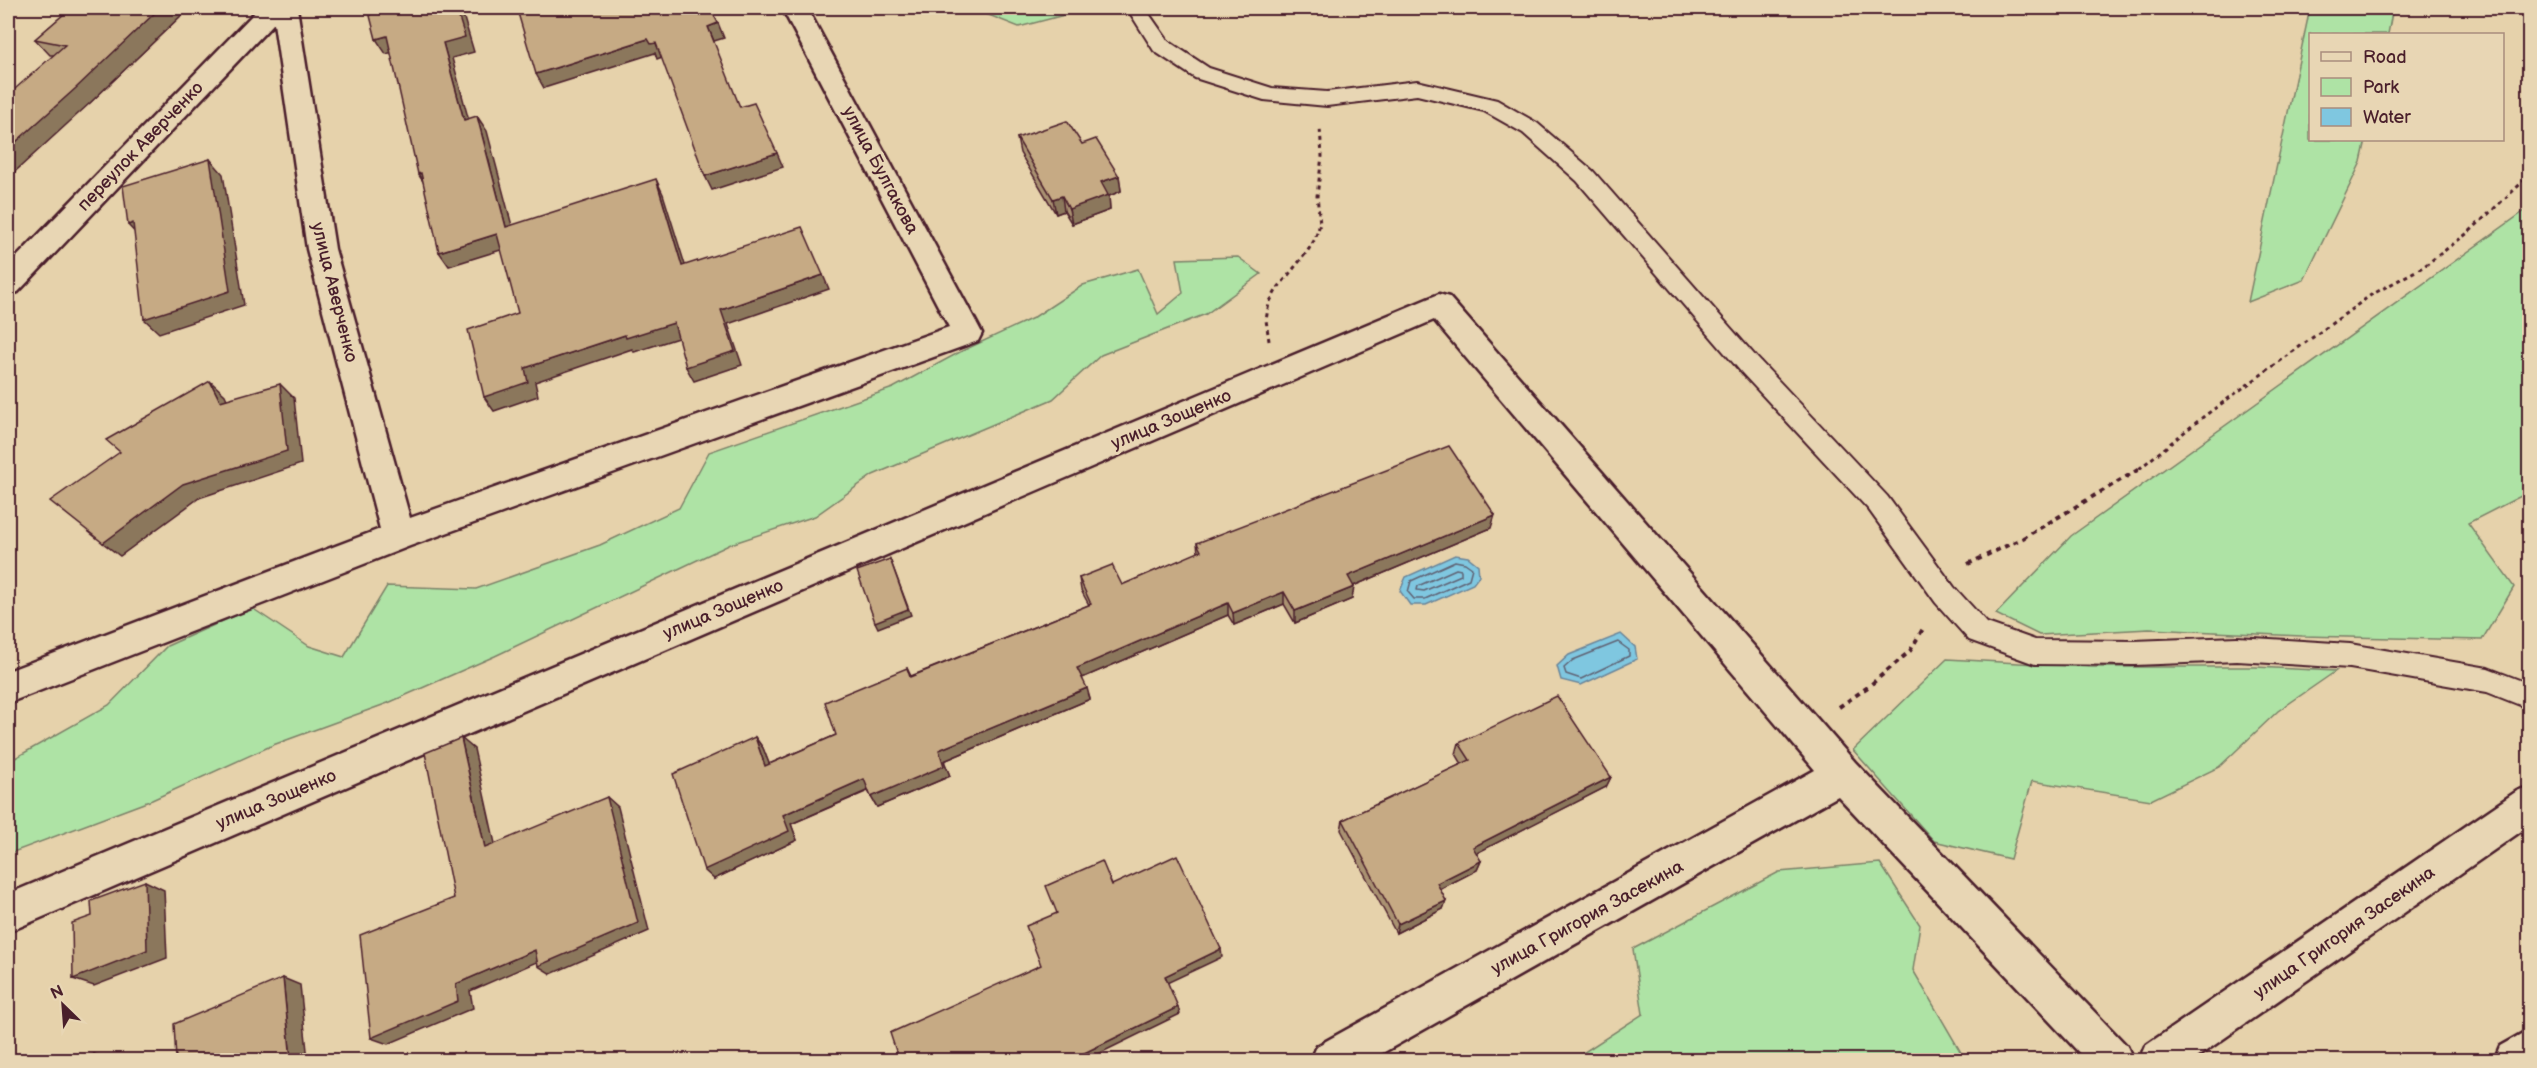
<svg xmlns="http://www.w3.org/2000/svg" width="2537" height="1068" font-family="'Balsamiq Sans',sans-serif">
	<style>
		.green { fill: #aee3a5; stroke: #7c8168; stroke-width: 1.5 }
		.water { fill: #7fc7e0; stroke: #6a8498; stroke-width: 1.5 }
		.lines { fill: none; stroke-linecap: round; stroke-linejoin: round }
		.shore { stroke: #5f6273; stroke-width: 1.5 }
		.service-casing { stroke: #4a1f2b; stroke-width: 4 }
		.minor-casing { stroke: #4a1f2b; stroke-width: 5 }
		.secondary-casing { stroke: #4a1f2b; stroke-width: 5 }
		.path-far1 { stroke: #4a1f2b; stroke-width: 3; stroke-dasharray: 4 4; stroke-linecap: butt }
		.path { stroke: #4a1f2b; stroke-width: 4; stroke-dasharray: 5 5; stroke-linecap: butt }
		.service { fill: #e8d6b4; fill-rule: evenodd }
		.minor { fill: #e8d6b4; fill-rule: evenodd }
		.secondary { fill: #e8d6b4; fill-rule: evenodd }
		.wall { fill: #aa9272; stroke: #4a1f2b; stroke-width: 1.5 }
		.shaded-wall { fill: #8b775c; stroke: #4a1f2b; stroke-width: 1.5 }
		.building { fill: #c6aa84; stroke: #4a1f2b; stroke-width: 1.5 }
		.labels { text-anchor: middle; stroke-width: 6; stroke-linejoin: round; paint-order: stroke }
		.street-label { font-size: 18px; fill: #4a1f2b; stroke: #e8d6b4 }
	</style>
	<rect width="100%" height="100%" fill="#e6d2ab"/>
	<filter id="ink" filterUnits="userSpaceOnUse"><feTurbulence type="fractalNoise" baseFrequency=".0167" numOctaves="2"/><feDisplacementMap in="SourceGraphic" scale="12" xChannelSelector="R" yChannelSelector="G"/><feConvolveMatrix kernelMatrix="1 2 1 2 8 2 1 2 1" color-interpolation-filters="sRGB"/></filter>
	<g filter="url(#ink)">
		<g class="green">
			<polygon points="971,8 1064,8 1068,14 1019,27"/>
			<polygon points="2310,8 2390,8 2392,13 2388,34 2310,34 2310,140 2366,140 2361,162 2304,280 2248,302"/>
			<polygon points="2529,208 2529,492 2468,523 2514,587 2482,640 2302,636 2149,629 2039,635 1996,614 2071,536"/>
			<polygon points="1238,257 1261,274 1206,314 1101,355 1053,399 873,475 815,516 731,544 495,656 388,703 273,745 152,800 8,854 8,762 109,705 167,646 252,608 309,646 344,657 387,586 476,589 600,545 679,508 709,452 893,388 960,352 1033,318 1083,285 1138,269 1158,314 1183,293 1177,259"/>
			<polygon points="1947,659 2092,667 2256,667 2336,671 2278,711 2219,767 2151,800 2032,781 2010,859 1934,841 1853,750"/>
			<polygon points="1880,863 1920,925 1913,970 1963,1056 1954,1060 1572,1060 1643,1014 1633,949 1779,872"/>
		</g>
		<g class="water">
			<polygon points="1455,555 1468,557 1478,565 1479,576 1473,584 1426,605 1410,605 1400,591 1406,577"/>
			<polygon points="1621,634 1635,647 1637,659 1581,685 1561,680 1557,666 1569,655"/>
		</g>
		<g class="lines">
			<g class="shore">
				<polygon points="1455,561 1465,563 1472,568 1469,579 1425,599 1414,599 1408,592 1411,581"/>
				<polygon points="1456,569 1461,570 1461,575 1424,591 1417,590 1418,586"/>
				<polygon points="1618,642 1629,650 1629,656 1581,679 1566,674 1564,668 1573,660"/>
			</g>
			<g class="service-casing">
				<polygon id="service" points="1127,8 1145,8 1168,41 1209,68 1272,88 1327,92 1417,81 1497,100 1537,123 1593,171 1758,359 1887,496 1954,587 1987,623 2035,640 2134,641 2237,637 2350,644 2488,668 2530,684 2530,709 2487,692 2350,668 2237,661 2134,665 2035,664 1969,640 1936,603 1869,510 1742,373 1577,181 1523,133 1484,111 1417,95 1327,106 1264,100 1195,78 1154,51"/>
			</g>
			<g class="minor-casing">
				<g id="minor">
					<polygon points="259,8 297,8 335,249 410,518 949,327 782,8 807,8 982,333 978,341 410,546 8,703 8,671 380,529 307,249 274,23 18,292 8,295 8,266"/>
					<polygon points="1439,294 1449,297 1855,762 2127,1046 2133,1060 2086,1060 1838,796 1370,1060 1311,1060 1317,1046 1815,770 1434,320 8,932 8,894"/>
					<polygon points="2530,1029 2530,1060 2494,1060 2500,1046"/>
				</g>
			</g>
			<g class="secondary-casing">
				<polygon id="secondary" points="2530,786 2530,825 2193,1060 2139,1060 2145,1046 2517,791"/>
			</g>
			<g class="path-far1">
				<polyline points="1269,341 1266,320 1269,303 1277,289 1307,252 1315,239 1320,224 1317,196 1322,156 1320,128"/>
				<polyline points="2139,469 2203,417 2371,295 2423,267 2469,232 2530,175"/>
			</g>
			<g class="path">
				<polyline points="1968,564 2023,538 2141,468"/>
				<polyline points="1839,707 1868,687 1910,651 1924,627"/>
			</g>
			<use href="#service" class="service"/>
			<use href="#minor" class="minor"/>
			<use href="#secondary" class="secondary"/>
		</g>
		<g class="wall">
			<polygon points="71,8 189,8 90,103 53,55 50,55 35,39"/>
			<polygon points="1017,138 1082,144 1119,176 1121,191 1109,196 1110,210 1072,224 1064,211 1056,214 1020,153"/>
			<polygon points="1491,528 1353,586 1352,599 1295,623 1284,604 1234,625 1228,615 1082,678 1090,699 944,761 950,776 877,807 868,791 791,824 797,840 714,879 755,737 763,748 769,764 836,735 907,668 911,676 1089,605 1081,590 1079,578 1122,585 1198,553 1197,543"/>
			<polygon points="1459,743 1611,777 1606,787 1476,853 1481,861 1477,870 1440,889 1446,901 1443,909 1396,933 1341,830 1343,820 1462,764 1456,754"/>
		</g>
		<g class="shaded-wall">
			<polygon points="160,8 189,8 90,103 8,178 8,149"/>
			<polygon points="456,8 461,8 474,52 452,58 473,136 464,120 443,43"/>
			<polygon points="718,23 724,38 714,41 708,27"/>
			<polygon points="387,36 397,51 386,54 376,39"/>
			<polygon points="648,39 656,43 662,57 657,59 655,53 544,88 536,74"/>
			<polygon points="477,116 487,131 516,241 506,227"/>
			<polygon points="777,153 783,167 712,190 705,176"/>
			<polygon points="210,159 223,174 244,305 159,333 144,319"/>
			<polygon points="421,173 428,189 418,174"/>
			<polygon points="1119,176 1121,191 1109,196 1110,210 1072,224 1069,209 1101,182"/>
			<polygon points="656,179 663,194 690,281 682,266"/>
			<polygon points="1062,196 1064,211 1056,214 1053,199"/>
			<polygon points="133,223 142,240 128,225"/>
			<polygon points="497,234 507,248 449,266 439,252"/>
			<polygon points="823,275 829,289 728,324 742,365 694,381 686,367 721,310"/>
			<polygon points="674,323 681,337 634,352 632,349 535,382 538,396 494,411 484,397 525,368 625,335"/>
			<polygon points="210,381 225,395 234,415 220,401"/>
			<polygon points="280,384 294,398 301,464 199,498 120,556 103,543"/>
			<polygon points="1495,515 1491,528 1346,589 1348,576"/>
			<polygon points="890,559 911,615 878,628 875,622"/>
			<polygon points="1354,587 1352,599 1295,623 1295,611"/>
			<polygon points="1284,592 1284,604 1234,625 1233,613"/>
			<polygon points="1228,603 1228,615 1080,679 1077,668"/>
			<polygon points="1087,688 1090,699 944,761 950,776 877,807 871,797 939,750"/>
			<polygon points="755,737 763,748 774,776 765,766"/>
			<polygon points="461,738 474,749 498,857 485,848"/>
			<polygon points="1611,777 1606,787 1469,857 1473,847"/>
			<polygon points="864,779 871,789 791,824 797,840 714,879 704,870 783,815"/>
			<polygon points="607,797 618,807 649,931 551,974 538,966"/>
			<polygon points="1481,861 1477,870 1434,892 1437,883"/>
			<polygon points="145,881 164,890 167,958 94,986 73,979"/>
			<polygon points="1446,901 1443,909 1396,933 1398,924"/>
			<polygon points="1221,949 1222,957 1167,983 1165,976"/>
			<polygon points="535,950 548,957 470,991 473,1008 388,1044 371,1038 456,984"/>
			<polygon points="283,978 300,985 308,1060 291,1060"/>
			<polygon points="1178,1007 1180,1014 1086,1060 1070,1060"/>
			<polygon points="94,1054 115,1060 94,1060"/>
		</g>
		<g class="building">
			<polygon points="71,8 160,8 76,88 8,149 8,95 65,45 35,39"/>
			<polygon points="368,8 456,8 465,37 443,43 464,120 477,116 506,227 656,179 682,266 802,227 823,275 721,310 735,351 686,367 674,323 626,338 625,335 525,368 528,382 484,397 468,330 518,313 497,234 439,252 421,173 418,174 387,36 376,39"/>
			<polygon points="534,8 710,8 718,23 708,27 740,107 754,103 777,153 705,176 656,43 651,44 648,39 536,74 518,13 534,9"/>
			<polygon points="1067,121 1082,144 1096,139 1119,176 1101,182 1108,195 1069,209 1062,196 1053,199 1017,138"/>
			<polygon points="210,159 230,291 144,319 133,223 128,225 123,186"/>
			<polygon points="210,381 220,401 280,384 287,451 183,484 103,543 50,501 120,452 106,440"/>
			<polygon points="1449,446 1495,515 1348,576 1354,587 1295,611 1284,592 1233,613 1228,603 1077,668 1087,688 939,750 944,766 871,797 864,779 783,815 789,831 704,870 673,774 755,737 765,766 836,735 825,702 907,668 910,677 1091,604 1079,578 1112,565 1122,585 1201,551 1197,543"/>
			<polygon points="890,559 908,609 875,622 857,571"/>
			<polygon points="1557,696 1611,777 1473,847 1481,861 1437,883 1446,901 1398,924 1343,820 1470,760 1459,743"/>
			<polygon points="461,738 485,848 607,797 638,923 538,966 535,950 456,984 458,1001 371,1038 360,935 454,898 425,753"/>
			<polygon points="1177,855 1221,949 1165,976 1178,1007 1070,1060 884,1060 897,1054 890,1033 1041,965 1026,926 1057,913 1046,886 1102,861 1112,885"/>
			<polygon points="145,881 147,950 73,979 72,923 92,916 91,901"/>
			<polygon points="283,978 291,1060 176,1060 174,1024"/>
			<polygon points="94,1054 94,1060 79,1060"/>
		</g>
	</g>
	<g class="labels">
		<g class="street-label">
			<text transform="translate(140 146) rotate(-46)" y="6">переулок Аверченко</text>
			<text transform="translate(881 170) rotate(62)" y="6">улица Булгакова</text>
			<text transform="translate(335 292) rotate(76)" y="6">улица Аверченко</text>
			<text transform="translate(1171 419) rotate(-23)" y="6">улица Зощенко</text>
			<text transform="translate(723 609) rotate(-23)" y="6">улица Зощенко</text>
			<text transform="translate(276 799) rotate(-23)" y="6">улица Зощенко</text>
			<text transform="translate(1587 917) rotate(-29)" y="6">улица Григория Засекина</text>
			<text transform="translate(2344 932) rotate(-35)" y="6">улица Григория Засекина</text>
		</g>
	</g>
	<rect width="2537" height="1068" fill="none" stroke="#e8d6b4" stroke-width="30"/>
	<rect x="15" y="15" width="2507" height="1038" fill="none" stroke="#4a1f2b" stroke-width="2" filter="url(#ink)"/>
	<rect x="2309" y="33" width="195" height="108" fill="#e8d6b4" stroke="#a98d7d" stroke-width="1.5"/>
	<rect x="2321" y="52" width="30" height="9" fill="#e8d6b4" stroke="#a98d7d" stroke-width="1.5"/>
	<text x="2363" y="63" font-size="18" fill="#4a1f2b">Road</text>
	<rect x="2321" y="78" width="30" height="18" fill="#aee3a5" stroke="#a98d7d" stroke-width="1.5"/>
	<text x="2363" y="93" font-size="18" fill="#4a1f2b">Park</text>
	<rect x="2321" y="108" width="30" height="18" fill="#7fc7e0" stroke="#a98d7d" stroke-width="1.5"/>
	<text x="2363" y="123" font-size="18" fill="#4a1f2b">Water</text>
	<g transform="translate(63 1005) rotate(335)" stroke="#e8d6b4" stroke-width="4.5" paint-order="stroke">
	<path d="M0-4.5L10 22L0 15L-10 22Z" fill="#4a1f2b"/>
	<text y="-9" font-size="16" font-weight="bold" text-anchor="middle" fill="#4a1f2b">N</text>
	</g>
</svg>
